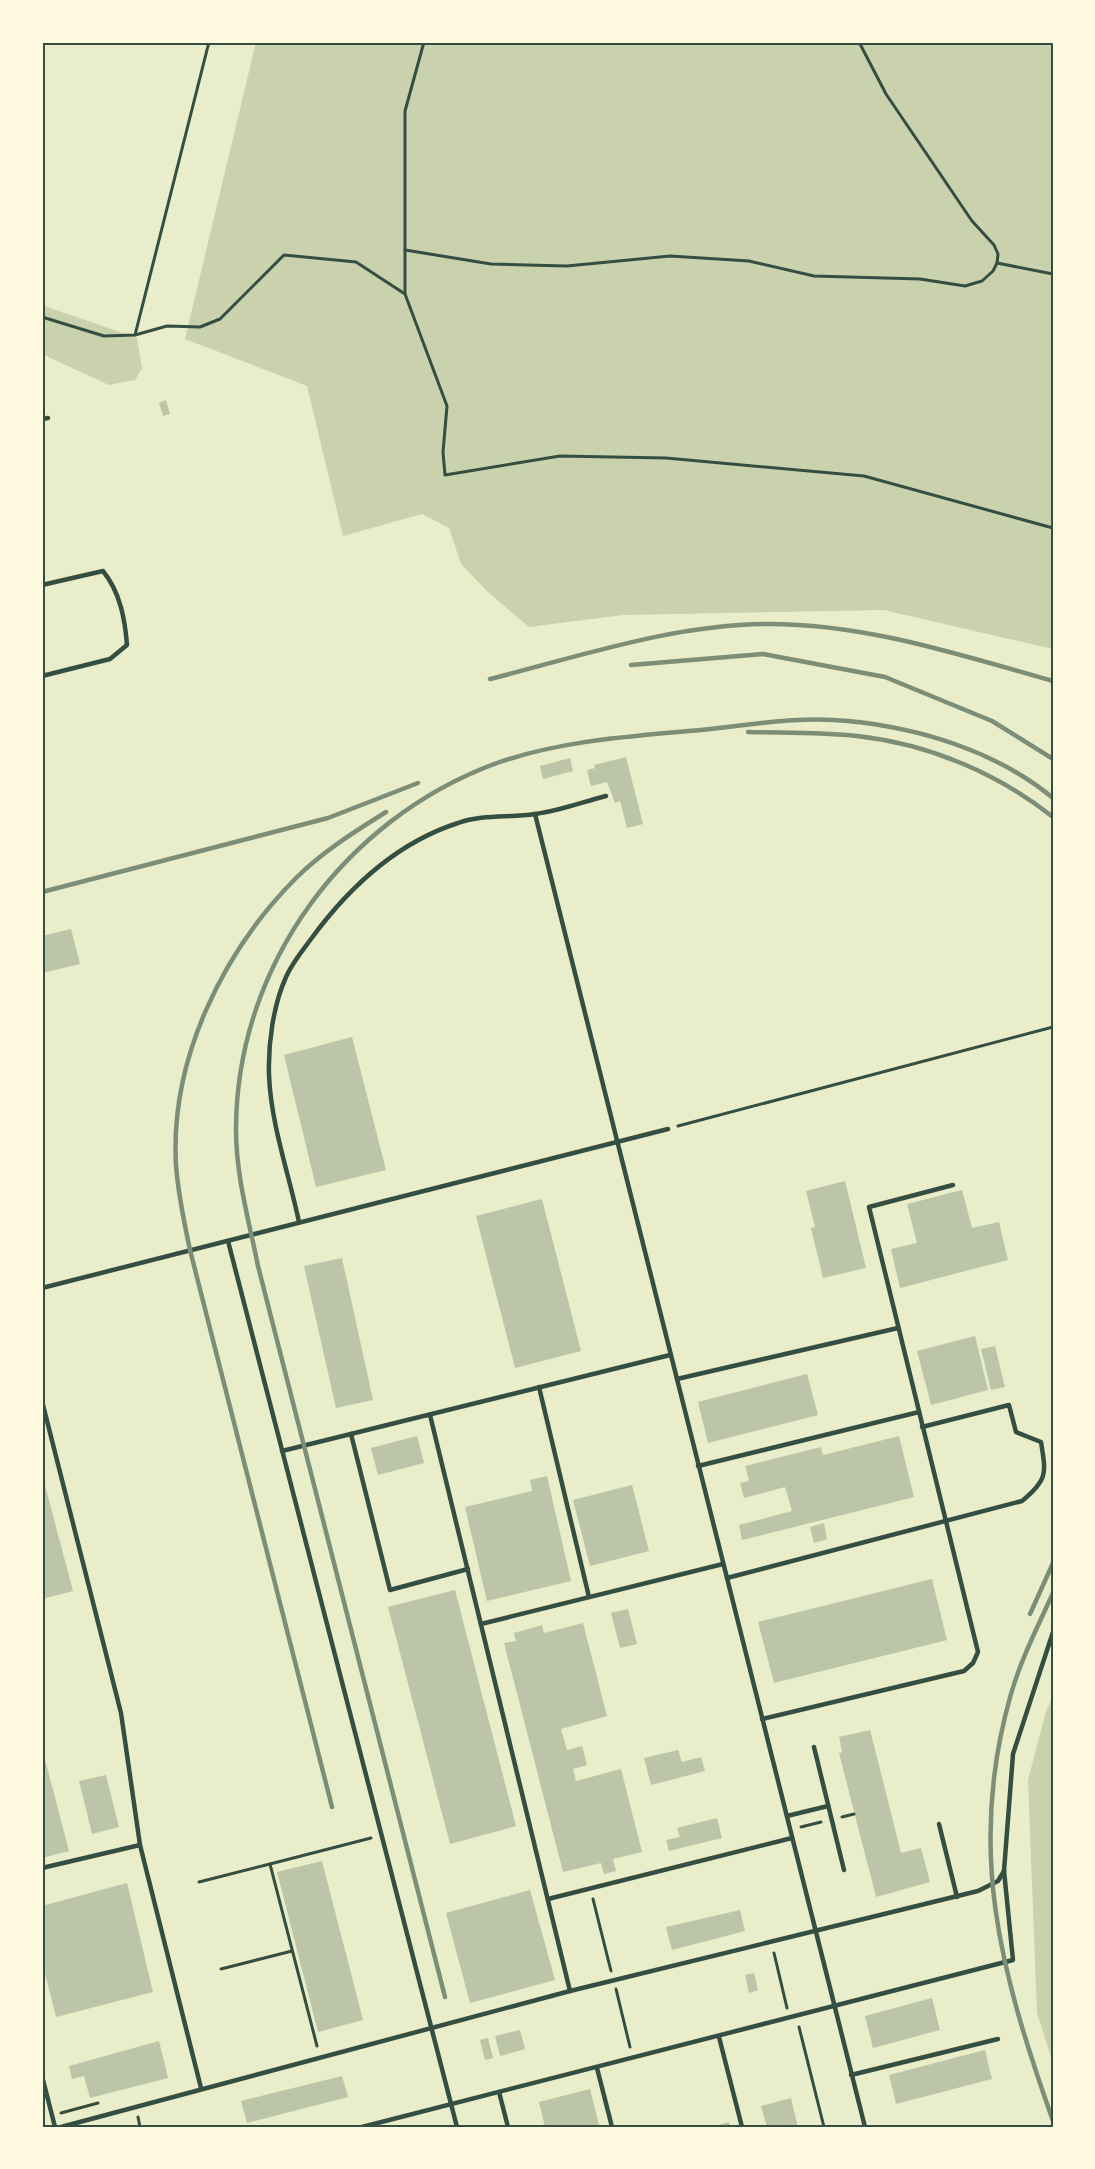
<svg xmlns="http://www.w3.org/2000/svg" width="1095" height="2169" font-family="Lora,serif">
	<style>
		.green { fill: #cad2ad }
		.building { fill: #bcc5a7 }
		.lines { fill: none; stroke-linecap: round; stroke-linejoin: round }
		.path { stroke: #344e41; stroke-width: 3 }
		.service { stroke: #344e41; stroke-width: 4.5 }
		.rail { stroke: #7c8e77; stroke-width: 4.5 }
		.neatline { fill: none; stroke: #344e41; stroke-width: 2 }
	</style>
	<rect width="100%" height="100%" fill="#e9edc9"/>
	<g class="green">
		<polygon points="256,42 1053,42 1053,649 884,610 623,615 529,627 489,593 461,564 449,528 422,514 343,536 307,386 185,339"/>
		<polygon points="42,305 137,338 142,368 135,380 109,385 42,354"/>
		<polygon points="1053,1697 1053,2063 1037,2013 1028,1780 1046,1711"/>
	</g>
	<g class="building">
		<polygon points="166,400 170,414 163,416 159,403"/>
		<polygon points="626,757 643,824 627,828 620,801 615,803 607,782 591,786 587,770 595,768 594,765"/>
		<polygon points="570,758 573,771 543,779 540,766"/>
		<polygon points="71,929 80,964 42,973 42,936"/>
		<polygon points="352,1037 386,1170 316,1187 284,1055"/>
		<polygon points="845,1181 866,1268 823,1278 811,1228 815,1227 806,1191"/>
		<polygon points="962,1190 972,1228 999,1222 1008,1260 900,1288 891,1249 917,1243 907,1204"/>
		<polygon points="542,1199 581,1351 515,1368 476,1216"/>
		<polygon points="342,1258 373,1400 336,1408 304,1266"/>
		<polygon points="975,1336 988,1390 931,1405 917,1351"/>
		<polygon points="995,1346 1005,1387 991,1390 981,1349"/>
		<polygon points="807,1374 818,1415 708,1443 698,1402"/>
		<polygon points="417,1436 424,1463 378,1475 371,1448"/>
		<polygon points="899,1436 914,1497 742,1540 739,1525 792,1511 785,1487 744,1498 740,1483 749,1481 745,1466 821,1447 823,1455"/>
		<polygon points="42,1474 73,1591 42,1599"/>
		<polygon points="547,1476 571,1581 487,1601 465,1507 532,1491 530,1480"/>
		<polygon points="632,1485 649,1551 590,1566 573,1500"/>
		<polygon points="824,1523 827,1539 814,1543 810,1527"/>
		<polygon points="932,1579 947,1640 774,1683 758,1622"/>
		<polygon points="455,1590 516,1826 450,1844 388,1607"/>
		<polygon points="628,1609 637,1644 620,1648 611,1613"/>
		<polygon points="583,1623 607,1716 561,1729 567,1750 582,1746 587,1765 573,1769 576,1781 621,1769 642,1852 613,1859 616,1871 604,1874 601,1863 563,1872 504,1643 516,1641 514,1633 542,1625 544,1633"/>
		<polygon points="870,1730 901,1853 921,1848 930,1882 876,1897 839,1753 842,1752 839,1737"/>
		<polygon points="42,1748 69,1851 42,1858"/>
		<polygon points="678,1750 682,1762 701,1757 705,1771 651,1785 644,1758"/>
		<polygon points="106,1775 119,1827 92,1834 79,1781"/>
		<polygon points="717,1818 722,1838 669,1851 666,1840 680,1837 677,1828"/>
		<polygon points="322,1861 363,2020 318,2032 277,1872"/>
		<polygon points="127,1883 153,1992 56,2017 42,1962 42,1906"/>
		<polygon points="530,1890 555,1980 470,2003 446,1913"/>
		<polygon points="740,1910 745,1931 672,1950 666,1927"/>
		<polygon points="754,1973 758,1990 749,1993 745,1975"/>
		<polygon points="932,1998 940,2030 873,2048 865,2016"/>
		<polygon points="520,2030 525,2049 500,2056 495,2036"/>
		<polygon points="488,2038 493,2058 485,2060 480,2040"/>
		<polygon points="159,2041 168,2078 90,2098 84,2076 72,2079 69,2066"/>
		<polygon points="985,2050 992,2079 896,2104 889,2075"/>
		<polygon points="342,2076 348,2097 247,2123 241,2101"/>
		<polygon points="590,2089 599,2125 545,2127 539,2102"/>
		<polygon points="791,2098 798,2127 767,2127 761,2106"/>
		<polygon points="729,2122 730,2127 715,2127 715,2126"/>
	</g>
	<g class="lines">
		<g class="path">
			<polyline points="424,42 405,111 405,294 447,406 443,452 445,475 560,456 666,458 864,476 1053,528"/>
			<polyline points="405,250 491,264 567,266 670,256 749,261 814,276 920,279 965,286 982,281 993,271 997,263 998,254 994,245 972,221 886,94 859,42"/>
			<polyline points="997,263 1053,274"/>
			<polyline points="42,317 104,336 135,335 167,326 200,327 220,319 284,255 356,262 405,294"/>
			<polyline points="135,335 209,42"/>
			<polyline points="678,1126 1053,1027"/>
			<polyline points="842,1817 854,1814"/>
			<polyline points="801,1827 821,1822"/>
			<polyline points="199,1882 270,1864"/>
			<polyline points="593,1899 611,1971"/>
			<polyline points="774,1953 787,2008"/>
			<polyline points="221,1969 292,1951"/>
			<polyline points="616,1989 630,2047"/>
			<polyline points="799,2027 824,2127"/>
			<polyline points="317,2046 270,1864 371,1838"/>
			<polyline points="61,2113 98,2103"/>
			<polyline points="138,2117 140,2127"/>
		</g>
		<g class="service">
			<polyline points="42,419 48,418"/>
			<path d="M 42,585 L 103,571 C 120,592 125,619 127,645 L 110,659 L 42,676"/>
			<polyline points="535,814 865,2127"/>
			<path d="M 299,1222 C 289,1174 271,1125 269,1075 C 268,1044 273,1006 286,977 C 292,963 302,951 311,939 C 349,887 396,843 458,823 C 483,814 509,818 535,814 C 559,811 582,802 606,796"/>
			<polyline points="228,1241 457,2127"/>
			<polyline points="42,1288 668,1129"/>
			<polyline points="677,1379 898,1328"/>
			<polyline points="539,1387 589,1597"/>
			<polyline points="42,1401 121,1713 140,1845 201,2088"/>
			<polyline points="430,1415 570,1991"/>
			<polyline points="351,1434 390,1590 468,1569"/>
			<polyline points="282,1451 670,1355"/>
			<polyline points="698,1466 919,1412"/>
			<path d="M 727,1578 L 1022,1501 C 1048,1480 1046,1473 1041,1442 L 1016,1432 L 1009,1405 L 922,1427"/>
			<polyline points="481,1624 723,1564"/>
			<polyline points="762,1719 964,1671 973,1663 978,1652 869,1207 953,1185"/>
			<polyline points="814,1747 844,1870"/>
			<polyline points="787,1816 828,1806"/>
			<polyline points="939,1824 957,1897"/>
			<polyline points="42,1868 140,1845"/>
			<polyline points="548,1899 792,1838"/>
			<polyline points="719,2037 742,2127"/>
			<polyline points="597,2068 612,2127"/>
			<polyline points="851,2075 998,2039"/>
			<polyline points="42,2076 55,2127"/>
			<polyline points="499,2092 508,2127"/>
			<polyline points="61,2127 570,1991 978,1891 998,1881 1004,1871"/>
			<polyline points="362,2127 1013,1960 1004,1871 1013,1754 1053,1632"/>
		</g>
		<g class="rail">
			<polyline points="631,665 763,654 885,677 992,721 1053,759"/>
			<path d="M 490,679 C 581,656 675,624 769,624 C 867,624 960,655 1053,681"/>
			<path d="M 748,732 C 784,733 821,732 857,736 C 929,744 997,773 1053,817"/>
			<polyline points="42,892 328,818 418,783"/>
			<path d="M 1053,1593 C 1038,1626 1021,1659 1011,1694 C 966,1850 1001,1973 1053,2121"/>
			<polyline points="1030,1614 1053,1563"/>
			<path d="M 332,1807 L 190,1250 C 184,1222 178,1194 176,1165 C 170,1060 222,953 295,879 C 322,852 354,832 386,812"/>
			<path d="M 445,1997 L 258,1266 C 249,1221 236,1176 236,1130 C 236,966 344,819 497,763 C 565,739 639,736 710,729 C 756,724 802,716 848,721 C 920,728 996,751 1053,798"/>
		</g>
	</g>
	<rect width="1095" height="2169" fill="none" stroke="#fefae0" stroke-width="87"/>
	<rect x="44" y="44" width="1008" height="2082" class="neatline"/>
</svg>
